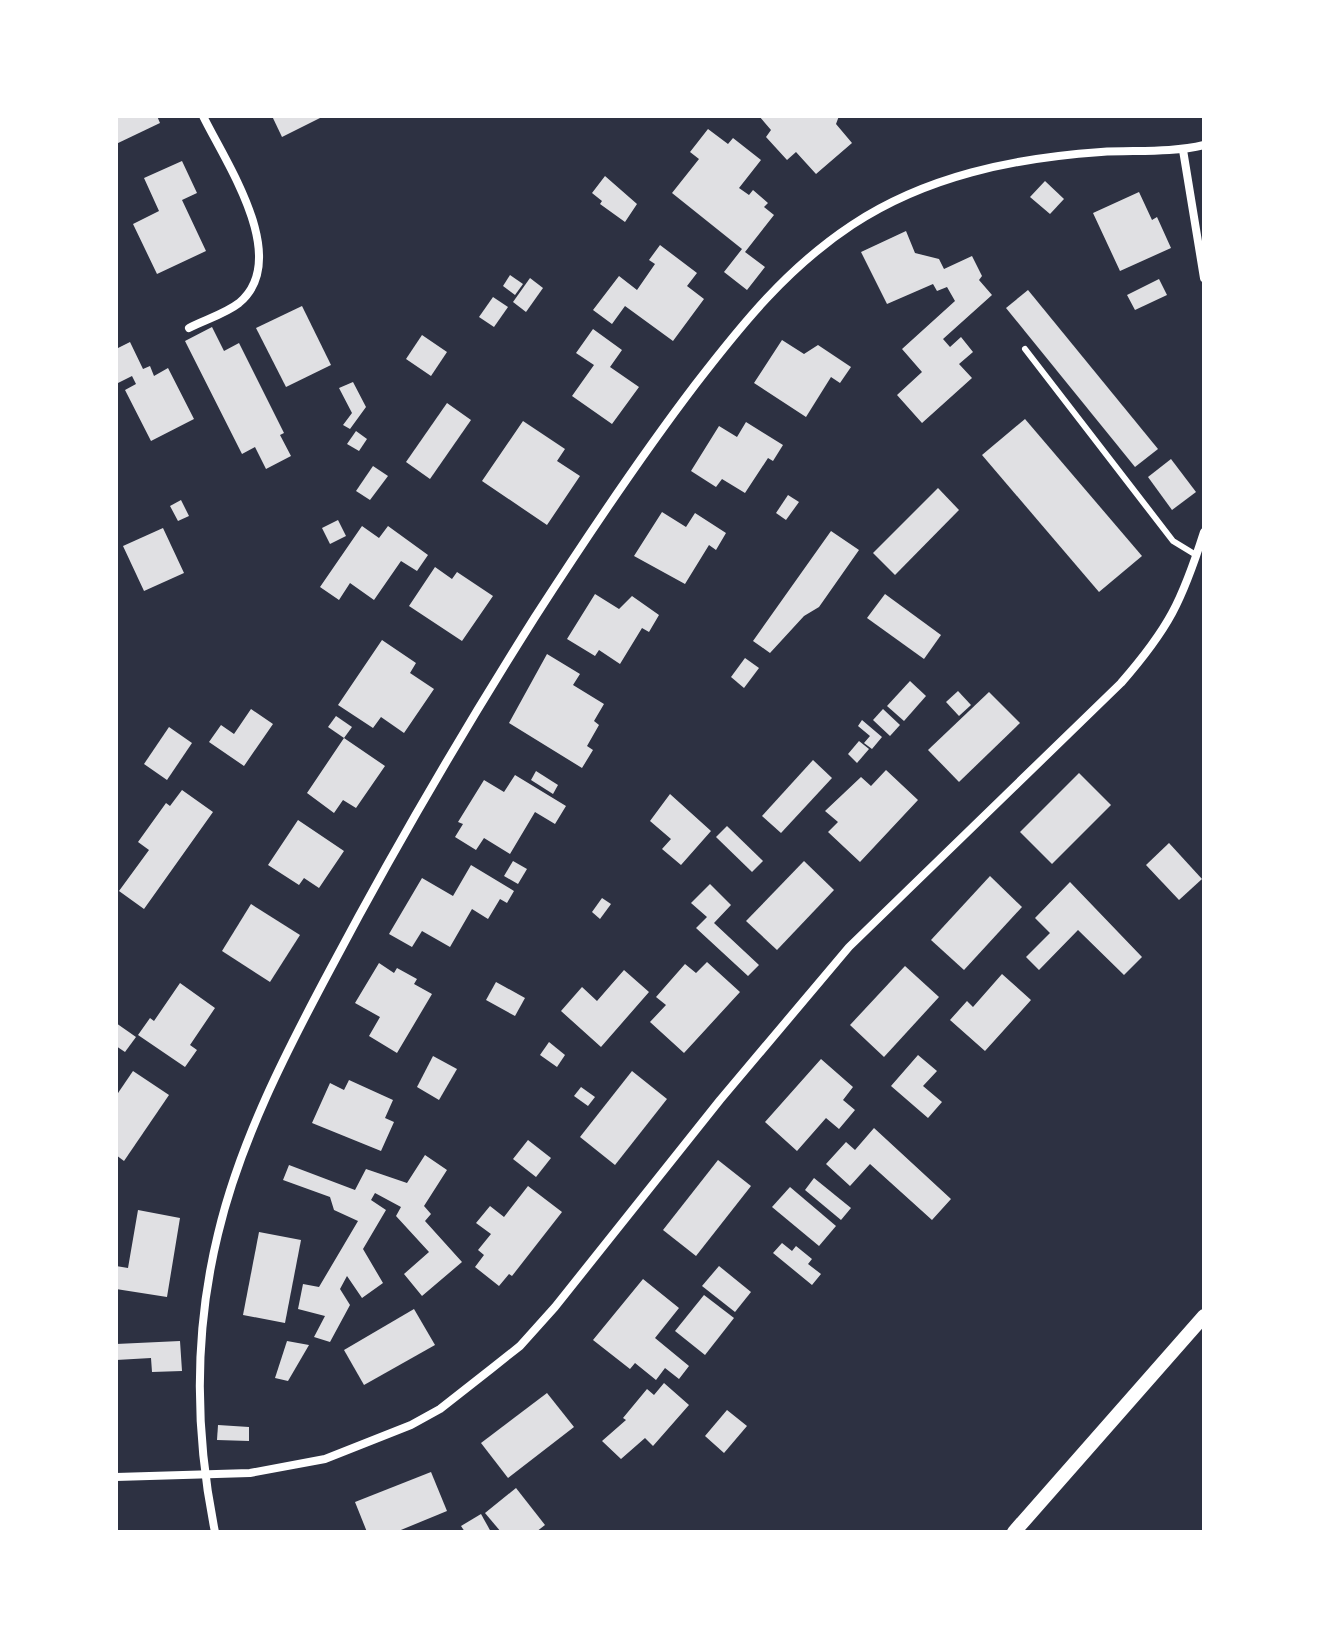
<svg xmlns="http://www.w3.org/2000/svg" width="1320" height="1648" font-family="Georgia,serif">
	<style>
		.building { fill: #e0e0e3 }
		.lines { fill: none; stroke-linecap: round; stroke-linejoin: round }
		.service { stroke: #fff; stroke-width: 6 }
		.minor { stroke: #fff; stroke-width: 8 }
		.tertiary { stroke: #fff; stroke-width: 14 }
	</style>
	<rect width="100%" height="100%" fill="#2d3142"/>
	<g class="building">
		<polygon points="116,116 157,116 160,123 116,144"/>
		<polygon points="272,116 324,116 282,137"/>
		<polygon points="759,116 839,116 836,124 852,143 816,174 796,152 787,160 766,137 771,130"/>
		<polygon points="708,129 728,144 733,138 761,160 739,188 749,195 753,190 768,203 764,207 774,215 745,252 765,267 747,290 724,272 742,249 672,193 699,159 690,152"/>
		<polygon points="182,161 197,193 182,200 206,251 157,274 133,224 159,211 144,178"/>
		<polygon points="605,176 637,204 625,222 600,204 602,201 592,193"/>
		<polygon points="1045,181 1064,199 1050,214 1030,197"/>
		<polygon points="1139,192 1152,220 1157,217 1171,248 1120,271 1093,213"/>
		<polygon points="906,231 915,253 939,259 944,269 972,256 982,276 979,280 992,295 943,339 950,347 961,337 973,352 959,364 972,378 922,423 897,395 922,372 902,349 955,301 947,287 937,291 933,284 887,304 861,252"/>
		<polygon points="660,245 697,273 687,286 704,299 673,341 625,306 612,324 593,310 619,276 637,290 655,264 649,260"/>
		<polygon points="510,275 523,284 515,295 503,286"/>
		<polygon points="530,278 543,288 526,312 513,302"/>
		<polygon points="1159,279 1167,295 1135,310 1127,295"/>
		<polygon points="1028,290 1158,449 1135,467 1006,308"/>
		<polygon points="493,297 508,307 494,327 479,317"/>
		<polygon points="302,306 331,365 286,387 256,328"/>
		<polygon points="212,327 224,351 239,343 284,433 280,435 291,456 266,469 255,447 242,454 185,341"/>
		<polygon points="593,329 622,350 610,367 639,387 612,424 572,396 594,365 576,353"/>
		<polygon points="422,335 447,352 431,376 406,359"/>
		<polygon points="782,340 804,354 818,345 851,367 840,383 831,377 806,417 754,383"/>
		<polygon points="130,342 143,369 150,366 154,376 168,368 194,419 151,441 125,390 136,384 132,376 116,384 116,349"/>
		<polygon points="353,382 366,407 350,429 343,425 352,413 339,388"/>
		<polygon points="447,403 471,420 430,479 406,462"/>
		<polygon points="1025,419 1142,556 1099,592 982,455"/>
		<polygon points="523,421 565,449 557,461 580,476 547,525 482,481"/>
		<polygon points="746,422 783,445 773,461 768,458 745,493 722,479 716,487 691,471 719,426 737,437"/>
		<polygon points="356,431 367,439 359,451 347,444"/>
		<polygon points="1171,459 1196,492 1172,510 1148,477"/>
		<polygon points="373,466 388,476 370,500 356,491"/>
		<polygon points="938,488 959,510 895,575 873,553"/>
		<polygon points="788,495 799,502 786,520 776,513"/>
		<polygon points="181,500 189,516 178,521 170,506"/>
		<polygon points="662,512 686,527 695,513 726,533 716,550 709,545 685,584 634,556"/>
		<polygon points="338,520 346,536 330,544 322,528"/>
		<polygon points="362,526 379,538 388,526 428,555 417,571 401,561 374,600 350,583 339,600 320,587"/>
		<polygon points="163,528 184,573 144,591 123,546"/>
		<polygon points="831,531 859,550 819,607 804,616 770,653 753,641"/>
		<polygon points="435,567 452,579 457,572 493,596 462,641 409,606"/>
		<polygon points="595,594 619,609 632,596 659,615 649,632 642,628 620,664 599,650 595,656 567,639"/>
		<polygon points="885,594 941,635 924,659 867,618"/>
		<polygon points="382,640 416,663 410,673 434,689 404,733 381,717 373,728 338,705"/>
		<polygon points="547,654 580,674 573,685 604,704 594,721 599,725 587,746 593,750 582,768 509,723"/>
		<polygon points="745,658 759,668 744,688 731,677"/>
		<polygon points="910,681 926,696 904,721 887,706"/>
		<polygon points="958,691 971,705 959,716 946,702"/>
		<polygon points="989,692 1020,723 959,782 928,750"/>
		<polygon points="251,709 273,724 244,766 209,742 221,725 234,734"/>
		<polygon points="883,709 900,725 890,736 873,720"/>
		<polygon points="336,716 352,727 344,738 328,727"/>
		<polygon points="862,720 882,737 872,749 864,743 870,736 858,726"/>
		<polygon points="169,727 192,743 167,780 144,764"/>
		<polygon points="344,738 385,766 356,808 343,800 334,813 307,793"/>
		<polygon points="859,741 869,749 857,763 848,754"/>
		<polygon points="813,760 832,778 781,833 762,816"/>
		<polygon points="886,770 918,800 860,862 828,832 838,822 825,811 861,777 871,786"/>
		<polygon points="536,771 558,785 553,794 531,780"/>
		<polygon points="1079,773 1111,805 1052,864 1020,832"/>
		<polygon points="515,775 566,806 555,824 535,812 510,854 484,838 476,850 455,837 463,824 458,822 484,780 504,792"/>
		<polygon points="182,790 213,812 144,909 119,891 149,850 138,842 166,803 170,806"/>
		<polygon points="670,794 711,831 681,865 662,849 671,839 650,821"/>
		<polygon points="298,820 344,851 319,888 304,878 299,885 268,865"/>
		<polygon points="727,826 763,861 752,872 716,837"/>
		<polygon points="1169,843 1202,879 1179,900 1146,865"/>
		<polygon points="513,861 527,869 518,884 504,876"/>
		<polygon points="804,861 834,890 777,950 746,921"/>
		<polygon points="471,865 514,891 507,903 500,899 488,919 472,909 450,947 422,931 412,947 389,934 422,878 453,896"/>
		<polygon points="990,876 1022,907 964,970 931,940"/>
		<polygon points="1070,882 1142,957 1124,975 1078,930 1039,970 1026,957 1050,933 1035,918"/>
		<polygon points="710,884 731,905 714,923 759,965 748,976 696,928 707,917 691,903"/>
		<polygon points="602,898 611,904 600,919 592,912"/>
		<polygon points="251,904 300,935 270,982 222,951"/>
		<polygon points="707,962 740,992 684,1053 650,1022 666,1005 656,997 685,964 696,973"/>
		<polygon points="379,963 394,973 397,968 417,979 414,984 432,994 397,1053 369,1036 380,1017 355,1003"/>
		<polygon points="905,966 939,997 884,1057 850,1025"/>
		<polygon points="624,970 649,992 601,1047 561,1011 582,987 597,1001"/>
		<polygon points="1002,974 1031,1000 985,1051 950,1020 967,1001 973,1007"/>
		<polygon points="496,982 525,998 515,1016 486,1000"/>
		<polygon points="180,983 215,1008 190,1045 197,1050 185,1067 138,1035 150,1018 154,1021"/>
		<polygon points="116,1023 136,1037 125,1052 116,1046"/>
		<polygon points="549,1042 565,1055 557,1067 540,1055"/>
		<polygon points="918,1055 937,1071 923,1086 942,1102 928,1118 891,1086"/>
		<polygon points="433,1056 457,1069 439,1100 417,1087"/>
		<polygon points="821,1059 853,1087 843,1100 855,1110 839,1129 826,1118 797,1151 765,1122"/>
		<polygon points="133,1071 169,1095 124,1161 116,1155 116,1096"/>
		<polygon points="632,1071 667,1099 615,1165 580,1137"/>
		<polygon points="349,1080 393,1100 385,1118 394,1122 381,1151 312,1123 330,1083 344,1090"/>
		<polygon points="581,1087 595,1097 588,1106 574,1096"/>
		<polygon points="874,1128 951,1199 932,1220 870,1164 850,1186 826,1164 846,1142 855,1150"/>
		<polygon points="528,1140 551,1158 536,1177 513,1159"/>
		<polygon points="425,1155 447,1170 424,1206 431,1214 425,1221 462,1262 422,1296 404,1274 429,1252 396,1216 401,1207 375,1193 371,1200 386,1210 363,1249 383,1283 362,1298 347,1276 340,1289 350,1305 330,1342 314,1337 325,1316 298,1309 303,1284 319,1287 358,1221 334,1210 330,1197 283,1180 289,1165 355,1190 366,1169 407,1183"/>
		<polygon points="718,1160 751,1186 696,1256 663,1230"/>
		<polygon points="814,1178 851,1208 841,1220 805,1190"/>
		<polygon points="528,1186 562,1212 512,1276 509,1274 499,1286 475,1267 484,1255 478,1250 491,1234 476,1223 490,1206 504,1217"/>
		<polygon points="790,1187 836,1226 819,1246 772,1207"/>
		<polygon points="138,1210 180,1218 167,1297 116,1289 116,1266 128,1268"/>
		<polygon points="259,1232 301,1240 285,1323 243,1315"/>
		<polygon points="782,1243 792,1251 796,1246 812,1259 808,1264 821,1274 812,1285 773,1253"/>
		<polygon points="719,1266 751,1292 735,1312 702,1286"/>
		<polygon points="643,1279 679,1308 655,1338 689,1366 679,1379 665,1368 656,1380 635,1363 630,1369 593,1340"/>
		<polygon points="704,1295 734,1318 705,1355 675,1331"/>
		<polygon points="414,1309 435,1345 364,1385 344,1350"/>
		<polygon points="180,1341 182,1371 152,1372 151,1358 116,1360 116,1344"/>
		<polygon points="287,1341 309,1345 288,1381 275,1378"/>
		<polygon points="664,1383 689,1405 653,1446 645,1438 621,1459 602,1441 626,1420 623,1418 647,1389 654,1395"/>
		<polygon points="547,1393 574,1427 508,1478 481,1443"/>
		<polygon points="727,1410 747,1426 724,1453 705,1436"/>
		<polygon points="218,1425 249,1427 249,1441 217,1440"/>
		<polygon points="431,1472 447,1511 396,1532 367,1532 355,1502"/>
		<polygon points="516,1488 545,1525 536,1532 501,1532 485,1513"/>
		<polygon points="481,1514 491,1532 465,1532 461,1526"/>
	</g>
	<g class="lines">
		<polyline class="service" points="1025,349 1173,541 1196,555"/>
		<g class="minor">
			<polyline points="1183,150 1204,278"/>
			<path d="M 189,328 C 204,320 225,314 239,303 C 292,259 226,163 203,116"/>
			<path d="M 116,1477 L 250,1473 L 325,1459 L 411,1425 L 440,1409 L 491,1369 L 520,1346 L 555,1307 L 720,1100 L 849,947 L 1121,683 C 1169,628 1182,601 1204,532"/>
			<path d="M 215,1532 C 195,1434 194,1332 218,1234 C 240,1141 287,1050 332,966 C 395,847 463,731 535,617 C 586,538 638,460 695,385 C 742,324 787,268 852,225 C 926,176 1014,158 1101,152 C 1135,150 1171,153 1204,145"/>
		</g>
		<polyline class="tertiary" points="1014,1532 1204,1316"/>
	</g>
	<rect width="1320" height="1648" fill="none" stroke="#ffffff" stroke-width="236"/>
</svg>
